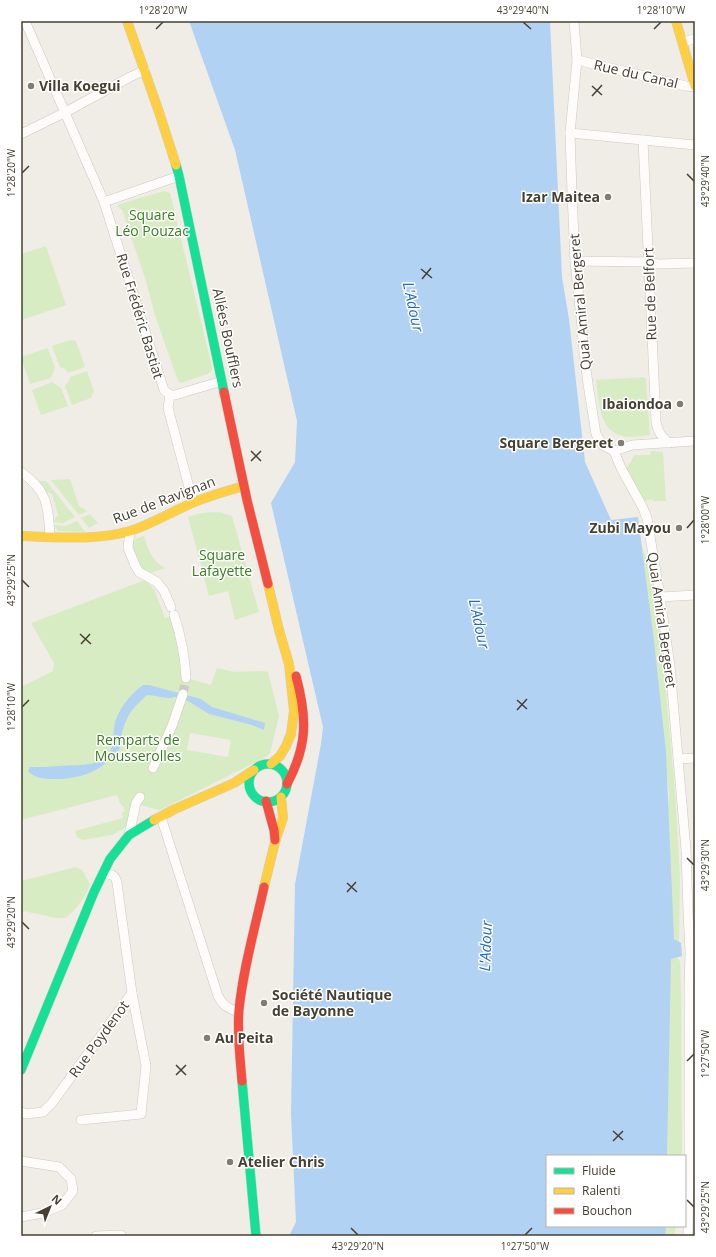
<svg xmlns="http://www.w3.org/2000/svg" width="716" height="1257" font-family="'Open Sans',sans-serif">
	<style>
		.green { fill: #d8ecc3; fill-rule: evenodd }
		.water { fill: #b1d2f2 }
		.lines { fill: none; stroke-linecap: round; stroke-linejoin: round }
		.street-tunnel { stroke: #cdcac2; stroke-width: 9; stroke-dasharray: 9 4.5; stroke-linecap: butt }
		.street-casing { stroke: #cbc9c2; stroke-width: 10 }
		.fast-casing { stroke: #cfccbc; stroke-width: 10 }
		.slow-casing { stroke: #cfccbc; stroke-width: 10 }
		.jam-casing { stroke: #cfccbc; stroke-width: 10 }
		.street { stroke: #fdfcfb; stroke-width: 9 }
		.fast { stroke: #16e098; stroke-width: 9 }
		.slow { stroke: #ffcf43; stroke-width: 9 }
		.jam { stroke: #f24e42; stroke-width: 9 }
		.ticks { fill: none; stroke: #454032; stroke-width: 1.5 }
		.poi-dot { fill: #807d71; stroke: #fff; stroke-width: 1.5 }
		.labels { text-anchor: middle; stroke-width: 3; stroke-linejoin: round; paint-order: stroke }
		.street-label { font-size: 14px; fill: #454032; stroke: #fff }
		.poi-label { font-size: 14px; font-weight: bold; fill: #454032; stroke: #fff; text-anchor: start }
		.park-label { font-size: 14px; fill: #397c21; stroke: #fff }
		.water-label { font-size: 15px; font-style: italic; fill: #226aba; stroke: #fff }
		.neatline { fill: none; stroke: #454032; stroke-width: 1.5 }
		.ticks-label { font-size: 10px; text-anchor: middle; fill: #454032 }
	</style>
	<rect width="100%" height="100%" fill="#efede6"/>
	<g class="green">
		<polygon points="164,191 170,193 212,367 211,372 207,374 181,383 178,381 155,315 145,278 122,210 117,206 120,204"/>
		<polygon points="46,246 66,305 21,320 21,254"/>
		<polygon points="71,340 76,341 85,367 68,373 65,369 60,367 52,346"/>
		<polygon points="48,348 55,368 51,378 30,384 21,357"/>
		<polygon points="87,371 94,391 91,398 72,405 65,386 69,381 70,377"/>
		<path d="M 644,377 L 646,379 L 650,435 C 642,436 635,437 628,437 C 598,434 599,402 596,380 Z"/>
		<polygon points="52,382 61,388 68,406 41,415 32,390"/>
		<polygon points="651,451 663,452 666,501 653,501 653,499 642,502 625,469 631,462 634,455 650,455"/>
		<polygon points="70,479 79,506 87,511 79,515 51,480"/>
		<polygon points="37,481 46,481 75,517 63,523 53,522 58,515 52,494 45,491"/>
		<polygon points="219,512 232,516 259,612 235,620 228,591 209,596 188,517 201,513"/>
		<polygon points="90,514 98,523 89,528 81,518"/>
		<polygon points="77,521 85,532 62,531 58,531 54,525 66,526"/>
		<path d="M 144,536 C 148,549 152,561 165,568 L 150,573 L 145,572 L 135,561 L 131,547 L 133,540 Z"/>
		<polygon points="642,547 645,554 651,582 660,633 667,702 675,791 680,878 679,942 675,941 673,932 667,821 669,794"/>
		<path d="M 145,580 L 154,589 L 165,618 L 172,616 L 175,624 L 183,677 L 211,685 L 217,668 L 235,672 L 262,671 L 268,672 L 279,716 L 270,753 L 266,757 L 160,810 L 136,804 L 129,826 L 112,835 L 82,840 L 77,837 L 75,831 L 123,818 L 122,812 L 125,811 L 124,808 L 120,803 L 117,795 L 21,820 L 21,687 L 53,671 L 54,663 L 31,623 ZM 190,733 L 231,740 L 228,757 L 187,750 Z"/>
		<path d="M 76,867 L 82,870 L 90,884 C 85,898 77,908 66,918 L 56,918 L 24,911 L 21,913 L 21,881 Z"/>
		<polygon points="675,956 679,960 680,962 681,992 682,1156 663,1156 668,961"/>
		<polygon points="664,1226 676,1226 674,1236 665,1236"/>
	</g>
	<g class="water">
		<polygon points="189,21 550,21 562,277 569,319 585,462 611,520 638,517 654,641 666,752 674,939 681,943 682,956 671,959 667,1156 547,1156 547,1226 666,1226 665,1236 289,1236 296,1222 291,1114 295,884 321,744 323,727 271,503 295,462 297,421 235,150"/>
		<path d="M 143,685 L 149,685 L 201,699 L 212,707 L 265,723 L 264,730 L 252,725 L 209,714 L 188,701 L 175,697 C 167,700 156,695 147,695 C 133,708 127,714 122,733 C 121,738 122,744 120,748 C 118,751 115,755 112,757 C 99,772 80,778 60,779 C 49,779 36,780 28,771 L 30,767 C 40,767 48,767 58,766 C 75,764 102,769 111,749 C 114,743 113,734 114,727 C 117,711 129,695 143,685 Z"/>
	</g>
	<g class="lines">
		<polyline class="street-tunnel" points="183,694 186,678"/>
		<g class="street-casing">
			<g id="street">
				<polyline points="25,21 104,202 164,390 170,395"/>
				<polyline points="574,21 577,60 570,133 572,193 575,261 582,328 584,353 588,384 596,434 603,445 614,451 621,468 643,508 647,518 660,597 670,666 686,850 688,912 690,952 689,987 689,1167 688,1236"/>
				<polyline points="682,42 695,39"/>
				<polyline points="577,60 686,86 695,87"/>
				<polyline points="570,133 695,145"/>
				<polyline points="21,134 64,113 130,77 145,70"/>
				<path d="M 643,140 L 656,422 C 658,432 661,436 669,443"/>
				<polyline points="104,202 179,176"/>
				<polyline points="575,261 649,262 658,264 695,263"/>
				<polyline points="170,395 168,408 193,502"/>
				<polyline points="170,395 175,395 222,381"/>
				<polyline points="614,451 632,445 695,441"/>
				<path d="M 21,472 C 48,491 48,506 50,536"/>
				<polyline points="130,531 128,548 135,565 139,572 157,582 164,591 171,607"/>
				<polyline points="660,597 695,595"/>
				<path d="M 174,615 C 181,636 185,656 186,678"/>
				<polyline points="678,759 695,758"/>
				<polyline points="153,768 172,726 183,694"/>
				<path d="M 161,817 L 218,996 C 223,1006 229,1009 239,1012"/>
				<polyline points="129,835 136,803 140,797"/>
				<path d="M 21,1112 L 26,1114 L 43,1112 L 52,1103 L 132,993 L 117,883 C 115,874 112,875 103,873"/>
				<polyline points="81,1120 141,1114 146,1066 132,993"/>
				<polyline points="21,1161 59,1167 71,1179 73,1191 62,1205 43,1213 21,1217"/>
				<polyline points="96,1236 121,1235"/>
			</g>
		</g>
		<g class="fast-casing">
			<g id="fast">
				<polyline points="176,165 179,176 224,392"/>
				<circle cx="268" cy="783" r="19"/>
				<polyline points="21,1070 94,892 110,859 129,835 154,820"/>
				<polyline points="242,1081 256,1236"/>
			</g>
		</g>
		<g class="slow-casing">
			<g id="slow">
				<polyline points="127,21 159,112 176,165"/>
				<polyline points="676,21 695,86"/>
				<path d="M 21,536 C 57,537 95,541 130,531 C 152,524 171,512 192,503 C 209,496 226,491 244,486"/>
				<polyline points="268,584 279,630 289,664 294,711 291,734 286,746 280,756 271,764"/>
				<polyline points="154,820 175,809 234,783 254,770"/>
				<polyline points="264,887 275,842 283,818 281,797"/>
			</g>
		</g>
		<g class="jam-casing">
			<g id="jam">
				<polyline points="224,392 247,500 268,584"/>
				<path d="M 287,784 C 308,745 307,717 296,676"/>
				<polyline points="266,801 274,830 275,840"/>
				<path d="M 242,1081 C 240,1057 237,1034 239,1010 C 243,969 255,928 264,887"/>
			</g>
		</g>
		<use href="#street" class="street"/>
		<use href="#fast" class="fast"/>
		<use href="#slow" class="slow"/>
		<use href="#jam" class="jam"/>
	</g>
	<path class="ticks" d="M 523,22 L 531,29M 156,29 L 163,22M 654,29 L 661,22M 592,86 L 602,95M 592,96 L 602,85M 22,173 L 29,166M 687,174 L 694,181M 421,269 L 432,278M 422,279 L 431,268M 251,451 L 261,461M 251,461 L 261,451M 687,528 L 694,520M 22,580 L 29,587M 80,634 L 91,644M 81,644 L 90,634M 517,700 L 527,709M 22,707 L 29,700M 517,710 L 527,699M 687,858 L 694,865M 347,883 L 357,892M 347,892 L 356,882M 22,922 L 29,929M 687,1061 L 694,1054M 176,1065 L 186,1075M 176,1075 L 186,1065M 613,1131 L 623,1140M 613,1141 L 623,1131M 687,1200 L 694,1207M 351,1228 L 358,1235M 525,1235 L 532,1228"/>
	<g class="poi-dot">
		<circle cx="31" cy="86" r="4"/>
		<circle cx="608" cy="197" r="4"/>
		<circle cx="680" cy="404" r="4"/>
		<circle cx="621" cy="443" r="4"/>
		<circle cx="679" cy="528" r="4"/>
		<circle cx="264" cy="1003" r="4"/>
		<circle cx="207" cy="1038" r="4"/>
		<circle cx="230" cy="1162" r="4"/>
	</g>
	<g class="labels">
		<g class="street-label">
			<text transform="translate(636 74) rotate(13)" y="5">Rue du Canal</text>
			<text transform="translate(650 294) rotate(-92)" y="5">Rue de Belfort</text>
			<text transform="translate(580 302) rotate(-95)" y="5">Quai Amiral Bergeret</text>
			<text transform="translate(140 316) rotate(73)" y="5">Rue Frédéric Bastiat</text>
			<text transform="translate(228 338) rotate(78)" y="5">Allées Boufflers</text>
			<text transform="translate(164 500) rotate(-21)" y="5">Rue de Ravignan</text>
			<text transform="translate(662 620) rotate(82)" y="5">Quai Amiral Bergeret</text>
			<text transform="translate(99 1039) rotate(-54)" y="5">Rue Poydenot</text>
		</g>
		<g class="poi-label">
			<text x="39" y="91">Villa Koegui</text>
			<text x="600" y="202" text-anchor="end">Izar Maitea</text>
			<text x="672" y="409" text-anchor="end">Ibaiondoa</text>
			<text x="613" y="448" text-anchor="end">Square Bergeret</text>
			<text x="671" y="533" text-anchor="end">Zubi Mayou</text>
			<text x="272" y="1000">Société Nautique<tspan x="272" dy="16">de Bayonne</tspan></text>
			<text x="215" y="1043">Au Peita</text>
			<text x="238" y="1167">Atelier Chris</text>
		</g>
		<g class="park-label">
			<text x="152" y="220">Square<tspan x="152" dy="16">Léo Pouzac</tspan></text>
			<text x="222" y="560">Square<tspan x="222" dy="16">Lafayette</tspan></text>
			<text x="138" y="745">Remparts de<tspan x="138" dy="16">Mousserolles</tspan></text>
		</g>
		<g class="water-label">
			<text transform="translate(413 307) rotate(78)" y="5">L'Adour</text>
			<text transform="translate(479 624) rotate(78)" y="5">L'Adour</text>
			<text transform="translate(486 946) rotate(-88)" y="5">L'Adour</text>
		</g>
	</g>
	<rect width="716" height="1257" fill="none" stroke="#ffffff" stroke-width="44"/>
	<rect x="546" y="1155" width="140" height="72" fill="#ffffff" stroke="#b5b3ad"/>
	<rect x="554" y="1168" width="20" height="6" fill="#16e098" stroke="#b5b3ad"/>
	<text x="582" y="1175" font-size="12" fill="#454032">Fluide</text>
	<rect x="554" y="1188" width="20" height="6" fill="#ffcf43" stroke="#b5b3ad"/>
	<text x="582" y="1195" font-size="12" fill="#454032">Ralenti</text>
	<rect x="554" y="1208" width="20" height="6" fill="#f24e42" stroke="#b5b3ad"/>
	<text x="582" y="1215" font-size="12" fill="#454032">Bouchon</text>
	<g transform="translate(50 1207) rotate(43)" stroke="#ffffff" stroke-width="3" paint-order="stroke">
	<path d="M0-3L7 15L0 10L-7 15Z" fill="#454032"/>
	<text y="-6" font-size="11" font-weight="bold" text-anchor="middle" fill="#454032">N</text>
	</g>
	<rect x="22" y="22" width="672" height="1213" class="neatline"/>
	<g class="ticks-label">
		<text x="163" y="14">1°28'20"W</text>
		<text x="523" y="14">43°29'40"N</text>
		<text x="661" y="14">1°28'10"W</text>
		<text transform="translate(11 173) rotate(-90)" y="4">1°28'20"W</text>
		<text transform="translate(705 181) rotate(-90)" y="4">43°29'40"N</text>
		<text transform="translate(705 520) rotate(-90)" y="4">1°28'00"W</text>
		<text transform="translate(11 580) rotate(-90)" y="4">43°29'25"N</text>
		<text transform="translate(11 707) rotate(-90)" y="4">1°28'10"W</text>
		<text transform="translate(705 865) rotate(-90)" y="4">43°29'30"N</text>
		<text transform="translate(11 922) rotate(-90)" y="4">43°29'20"N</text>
		<text transform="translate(705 1054) rotate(-90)" y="4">1°27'50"W</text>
		<text transform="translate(705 1207) rotate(-90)" y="4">43°29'25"N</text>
		<text x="358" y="1250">43°29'20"N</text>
		<text x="525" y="1250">1°27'50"W</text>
	</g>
</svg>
